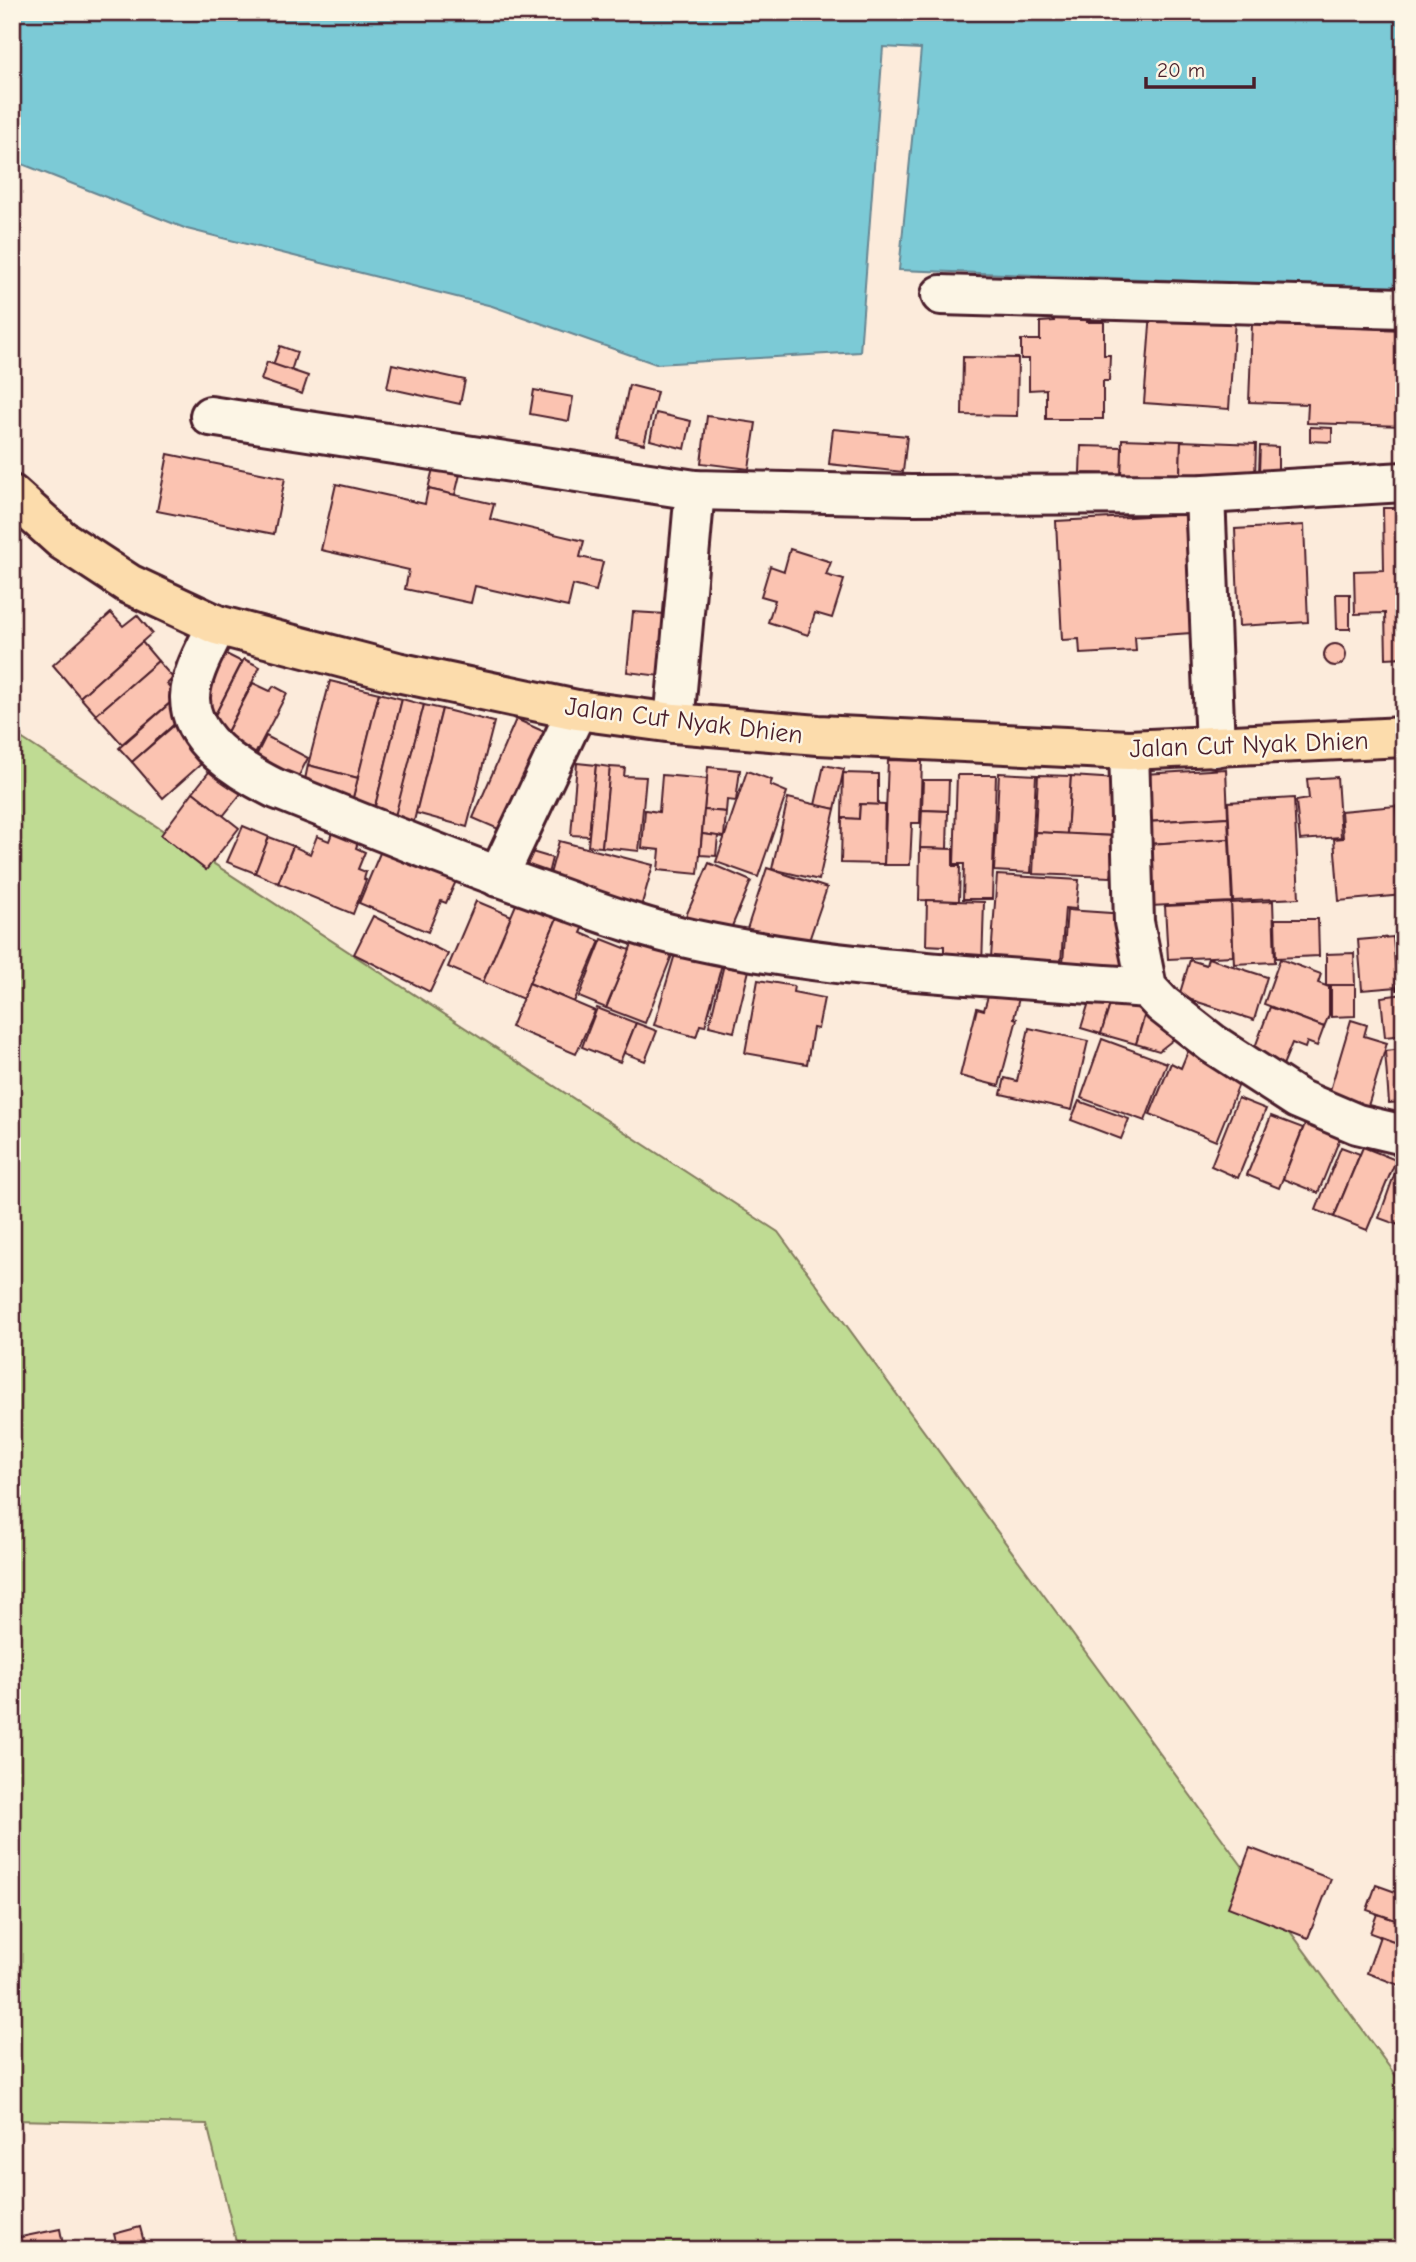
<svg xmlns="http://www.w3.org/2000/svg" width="1416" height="2262" font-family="'Comic Neue',sans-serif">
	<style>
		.green { fill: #bfdb93; stroke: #847d5f; stroke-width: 2 }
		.water { fill: #7bcad6; stroke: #678692; stroke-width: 2 }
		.building { fill: #fbc3b1; stroke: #4a1f2b; stroke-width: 2 }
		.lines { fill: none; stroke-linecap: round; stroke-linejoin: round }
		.minor-casing { stroke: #4a1f2b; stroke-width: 44 }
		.highway-casing { stroke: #4a1f2b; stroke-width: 44 }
		.minor { stroke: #fcf5e5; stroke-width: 38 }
		.highway { stroke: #fcdcac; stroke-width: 38 }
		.labels { text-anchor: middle; stroke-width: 5; stroke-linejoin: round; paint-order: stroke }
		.street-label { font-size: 26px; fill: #4a1f2b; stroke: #fcf5e5 }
	</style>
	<rect width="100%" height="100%" fill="#fcebdb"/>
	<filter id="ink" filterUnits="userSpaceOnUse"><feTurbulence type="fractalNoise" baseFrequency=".0143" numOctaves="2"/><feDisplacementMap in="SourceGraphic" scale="14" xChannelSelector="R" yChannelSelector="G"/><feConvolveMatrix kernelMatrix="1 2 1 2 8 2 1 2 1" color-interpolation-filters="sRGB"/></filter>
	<g filter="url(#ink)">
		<polygon class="green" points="12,732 778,1232 1404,2087 1404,2250 238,2250 207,2124 12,2120"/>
		<polygon class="water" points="12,12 1404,12 1404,289 899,270 921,49 883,47 860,352 656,364 492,306 187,229 12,160"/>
		<g class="building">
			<polygon points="1053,308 1087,308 1087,322 1104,322 1104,355 1110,355 1109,381 1103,381 1103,419 1046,419 1046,389 1029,390 1029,359 1021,359 1021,340 1040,340 1040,322 1054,321"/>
			<polygon points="1151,312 1235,319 1229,409 1144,403"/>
			<polygon points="1252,324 1404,330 1404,426 1307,423 1308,404 1249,402"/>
			<polygon points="280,346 297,352 291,371 273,365"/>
			<polygon points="963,357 1018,358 1017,416 962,415"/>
			<polygon points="267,362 308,376 302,394 261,380"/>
			<polygon points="392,364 465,380 460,404 387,388"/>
			<polygon points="629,385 657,392 644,444 618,438"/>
			<polygon points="534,390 573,397 569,421 530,414"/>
			<polygon points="656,413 691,421 685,449 650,440"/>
			<polygon points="707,416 756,423 749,469 701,463"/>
			<polygon points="1310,427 1332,428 1332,442 1310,441"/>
			<polygon points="833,429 907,436 903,472 829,464"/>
			<polygon points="1122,439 1181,441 1180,476 1121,474"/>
			<polygon points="1181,441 1256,444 1255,478 1180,476"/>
			<polygon points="1081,446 1122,447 1121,474 1080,473"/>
			<polygon points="1260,446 1278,447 1278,473 1259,472"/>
			<polygon points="168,454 285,478 274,534 157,511"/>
			<polygon points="436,456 463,462 455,495 428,489"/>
			<polygon points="336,484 425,504 428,489 455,495 494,504 490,519 584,541 580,557 603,562 596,591 573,585 568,607 475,586 471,603 405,589 409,570 321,550"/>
			<polygon points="1383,508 1404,508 1404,657 1386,658 1385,613 1355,614 1354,571 1384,570"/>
			<polygon points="1185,514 1191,633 1135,637 1136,651 1080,654 1079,639 1062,640 1056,521"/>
			<polygon points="1304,525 1308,622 1239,626 1235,529"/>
			<polygon points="790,549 831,562 826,575 844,580 832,618 815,613 808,635 768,622 775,600 761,596 770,566 784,571"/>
			<polygon points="1336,594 1350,594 1350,629 1337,629"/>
			<polygon points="633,612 666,614 660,676 627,672"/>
			<polygon points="111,613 123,626 137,615 152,633 80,697 53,665"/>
			<polygon points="142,642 158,661 96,715 80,697"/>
			<circle cx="1335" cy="655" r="11"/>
			<polygon points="220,651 242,662 216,713 194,702"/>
			<polygon points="244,659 260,667 225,736 209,727"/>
			<polygon points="158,661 173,678 167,684 178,696 122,744 96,715"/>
			<polygon points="330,681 379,693 358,778 308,765"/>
			<polygon points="253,683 270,691 274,686 287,693 251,762 225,736"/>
			<polygon points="379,693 402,699 371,822 351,805"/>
			<polygon points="178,696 190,710 132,762 119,748"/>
			<polygon points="402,699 424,705 393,827 371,822"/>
			<polygon points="424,705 442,709 413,825 394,820"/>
			<polygon points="442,709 494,722 467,827 416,813"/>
			<polygon points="516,719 558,738 510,834 473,818"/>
			<polygon points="178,722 209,757 163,798 132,762"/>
			<polygon points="266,736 308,758 290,793 248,772"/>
			<polygon points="221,757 251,781 223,816 193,792"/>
			<polygon points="888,760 922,761 920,823 912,823 910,865 884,865"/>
			<polygon points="577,763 596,765 589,836 571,835"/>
			<polygon points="308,765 358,778 351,805 302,794"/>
			<polygon points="596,765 610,767 602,847 588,846"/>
			<polygon points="824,765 844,769 835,809 815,805"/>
			<polygon points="1404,765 1404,807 1400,807 1397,766"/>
			<polygon points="610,767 625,768 624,776 646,777 639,851 602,847"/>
			<polygon points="708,767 740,770 736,801 727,800 726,812 704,810"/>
			<polygon points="1226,769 1228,817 1147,822 1144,774"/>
			<polygon points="747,771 772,780 770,785 787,792 758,877 716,862"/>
			<polygon points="843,773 878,774 878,805 860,804 859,819 842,818"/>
			<polygon points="999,773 1036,775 1031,873 994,871"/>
			<polygon points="662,775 707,779 698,874 658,870 660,850 642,848 645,810 659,812"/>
			<polygon points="957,775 996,775 992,899 963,899 964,864 954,864"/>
			<polygon points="1038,775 1071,776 1067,834 1035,832"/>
			<polygon points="1071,776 1117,779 1114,836 1067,834"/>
			<polygon points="1337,777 1341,837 1300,840 1296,801 1309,799 1307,779"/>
			<polygon points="923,780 949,780 948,811 922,810"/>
			<polygon points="193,792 239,828 206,870 161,835"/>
			<polygon points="788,798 835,809 819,880 772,869"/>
			<polygon points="1294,798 1299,898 1233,901 1228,802"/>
			<polygon points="860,804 885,805 884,864 841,863 842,818 859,819"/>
			<polygon points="1396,806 1403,895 1339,901 1334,839 1343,838 1341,811"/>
			<polygon points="704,810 726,812 724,837 702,834"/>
			<polygon points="922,810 948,811 947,849 920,848"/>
			<polygon points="1228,817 1229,839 1148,844 1147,822"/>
			<polygon points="335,825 360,836 356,848 365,852 358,869 366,872 364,879 366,880 353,914 278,883 293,846 310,854 317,836 329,841"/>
			<polygon points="243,826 269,837 255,873 227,862"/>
			<polygon points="1035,832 1114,836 1127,873 1112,872 1111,877 1033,874"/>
			<polygon points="702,834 718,836 716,856 700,855"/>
			<polygon points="269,837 293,846 278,883 255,873"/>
			<polygon points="1229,839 1232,902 1150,906 1148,844"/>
			<polygon points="559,841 653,865 639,914 546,889"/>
			<polygon points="382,848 457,879 446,903 441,901 428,932 359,903"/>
			<polygon points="920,848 953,849 953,866 960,866 959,901 919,900"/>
			<polygon points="525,850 552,858 545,886 517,879"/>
			<polygon points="709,863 751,881 725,943 682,925"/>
			<polygon points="767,868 827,888 804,955 745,935"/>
			<polygon points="997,875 1079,880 1076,909 1065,908 1060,976 990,971"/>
			<polygon points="927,900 984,902 982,967 944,966 944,946 926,945"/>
			<polygon points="476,901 512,916 483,982 448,967"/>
			<polygon points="1273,901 1275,962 1234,964 1231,903"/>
			<polygon points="517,902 557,918 523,999 483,982"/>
			<polygon points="1231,903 1233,956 1168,959 1165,906"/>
			<polygon points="571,907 589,915 581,933 600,941 574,1002 529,983 557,918 565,922"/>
			<polygon points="1067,910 1125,914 1134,981 1062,976"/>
			<polygon points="373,916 448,954 430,992 354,954"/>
			<polygon points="1275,919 1318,919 1319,956 1276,958"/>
			<polygon points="638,929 676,945 645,1023 606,1008"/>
			<polygon points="1404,936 1404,990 1397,990 1393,937"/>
			<polygon points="1393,937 1397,987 1362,990 1358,940"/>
			<polygon points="602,939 630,950 606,1008 579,997"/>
			<polygon points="678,944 724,957 705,1026 700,1025 696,1037 654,1025"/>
			<polygon points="1354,953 1355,985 1326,986 1326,954"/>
			<polygon points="726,956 751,962 734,1032 709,1026"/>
			<polygon points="1208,958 1267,977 1254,1020 1179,996 1190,960 1206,965"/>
			<polygon points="1280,959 1321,974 1318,983 1329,987 1329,1015 1324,1027 1264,1004"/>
			<polygon points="758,980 794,986 793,992 824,998 818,1029 813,1028 807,1064 745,1053"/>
			<polygon points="529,983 595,1011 576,1054 511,1027"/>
			<polygon points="1331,985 1355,985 1355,1016 1331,1017"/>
			<polygon points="991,986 1020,994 1014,1018 1017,1019 999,1086 960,1076 977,1008 984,1010"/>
			<polygon points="1093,989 1113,995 1101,1034 1081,1028"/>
			<polygon points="1404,994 1404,1035 1385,1037 1381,997"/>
			<polygon points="1113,995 1149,999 1136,1044 1101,1034"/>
			<polygon points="1148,1005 1178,1036 1159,1051 1136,1044"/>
			<polygon points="1270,1007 1324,1027 1317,1046 1307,1042 1305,1048 1292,1043 1281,1070 1251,1058"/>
			<polygon points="597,1008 636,1023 620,1062 582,1047"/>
			<polygon points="1351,1020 1367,1025 1364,1036 1387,1043 1365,1116 1326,1104"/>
			<polygon points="636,1023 657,1031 645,1061 624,1053"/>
			<polygon points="1029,1028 1088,1041 1072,1110 1001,1094 1005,1078 1017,1081"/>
			<polygon points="1102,1039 1167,1063 1145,1121 1081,1098"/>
			<polygon points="1404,1049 1404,1102 1389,1103 1385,1051"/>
			<polygon points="1188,1051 1243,1074 1216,1141 1150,1114 1171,1063 1181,1068"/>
			<polygon points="1238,1098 1266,1109 1238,1178 1211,1166"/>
			<polygon points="1079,1101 1129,1119 1121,1139 1071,1120"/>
			<polygon points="1271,1116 1303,1128 1279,1188 1247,1175"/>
			<polygon points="1307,1119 1342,1133 1318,1193 1283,1179"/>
			<polygon points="1341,1147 1360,1154 1334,1217 1316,1210"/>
			<polygon points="1363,1147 1396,1160 1367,1230 1334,1217"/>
			<polygon points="1398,1164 1404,1166 1404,1227 1379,1218"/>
			<polygon points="1250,1848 1331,1879 1308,1938 1228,1907"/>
			<polygon points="1376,1885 1404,1895 1404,1923 1367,1910"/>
			<polygon points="1377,1914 1404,1923 1404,1945 1370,1933"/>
			<polygon points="1380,1936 1404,1945 1404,1987 1367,1973"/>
			<polygon points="140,2227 146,2250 118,2250 114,2234"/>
			<polygon points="60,2229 64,2250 19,2250 16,2238"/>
		</g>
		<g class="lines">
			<g class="minor-casing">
				<g id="minor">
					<polyline points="941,295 1404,308"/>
					<polyline points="210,416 695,490 911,495 1205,494 1404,482"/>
					<polyline points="1205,494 1215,747"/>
					<path d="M 217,625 C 207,647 191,672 190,697 C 189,741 240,771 274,788 C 369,826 463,865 560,898 C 604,914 649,930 696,940 C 843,972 997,976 1147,988"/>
					<polyline points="674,723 695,490"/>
					<polyline points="1129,750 1134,922 1147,988 1162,1004 1213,1044 1298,1099 1357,1124 1404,1135"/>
					<polyline points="498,877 577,710"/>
				</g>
			</g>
			<g class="highway-casing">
				<polyline id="highway" points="12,495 62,540 129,584 217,625 397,672 577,710 674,723 818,735 1129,750 1404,737"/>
			</g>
			<use href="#minor" class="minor"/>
			<use href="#highway" class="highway"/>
		</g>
	</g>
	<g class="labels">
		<g class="street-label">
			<text transform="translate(684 720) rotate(7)" y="9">Jalan Cut Nyak Dhien</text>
			<text transform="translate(1249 744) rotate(-2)" y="9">Jalan Cut Nyak Dhien</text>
		</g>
	</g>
	<rect width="1416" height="2262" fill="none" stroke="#fcf5e5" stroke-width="42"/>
	<rect x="21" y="21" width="1374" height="2220" fill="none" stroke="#4a1f2b" stroke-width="2.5" filter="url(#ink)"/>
	<path d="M1146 77v10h108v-10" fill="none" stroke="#4a1f2b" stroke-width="3.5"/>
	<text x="1157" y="77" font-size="21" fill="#4a1f2b" stroke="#fcf5e5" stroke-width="5" paint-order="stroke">20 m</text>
</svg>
